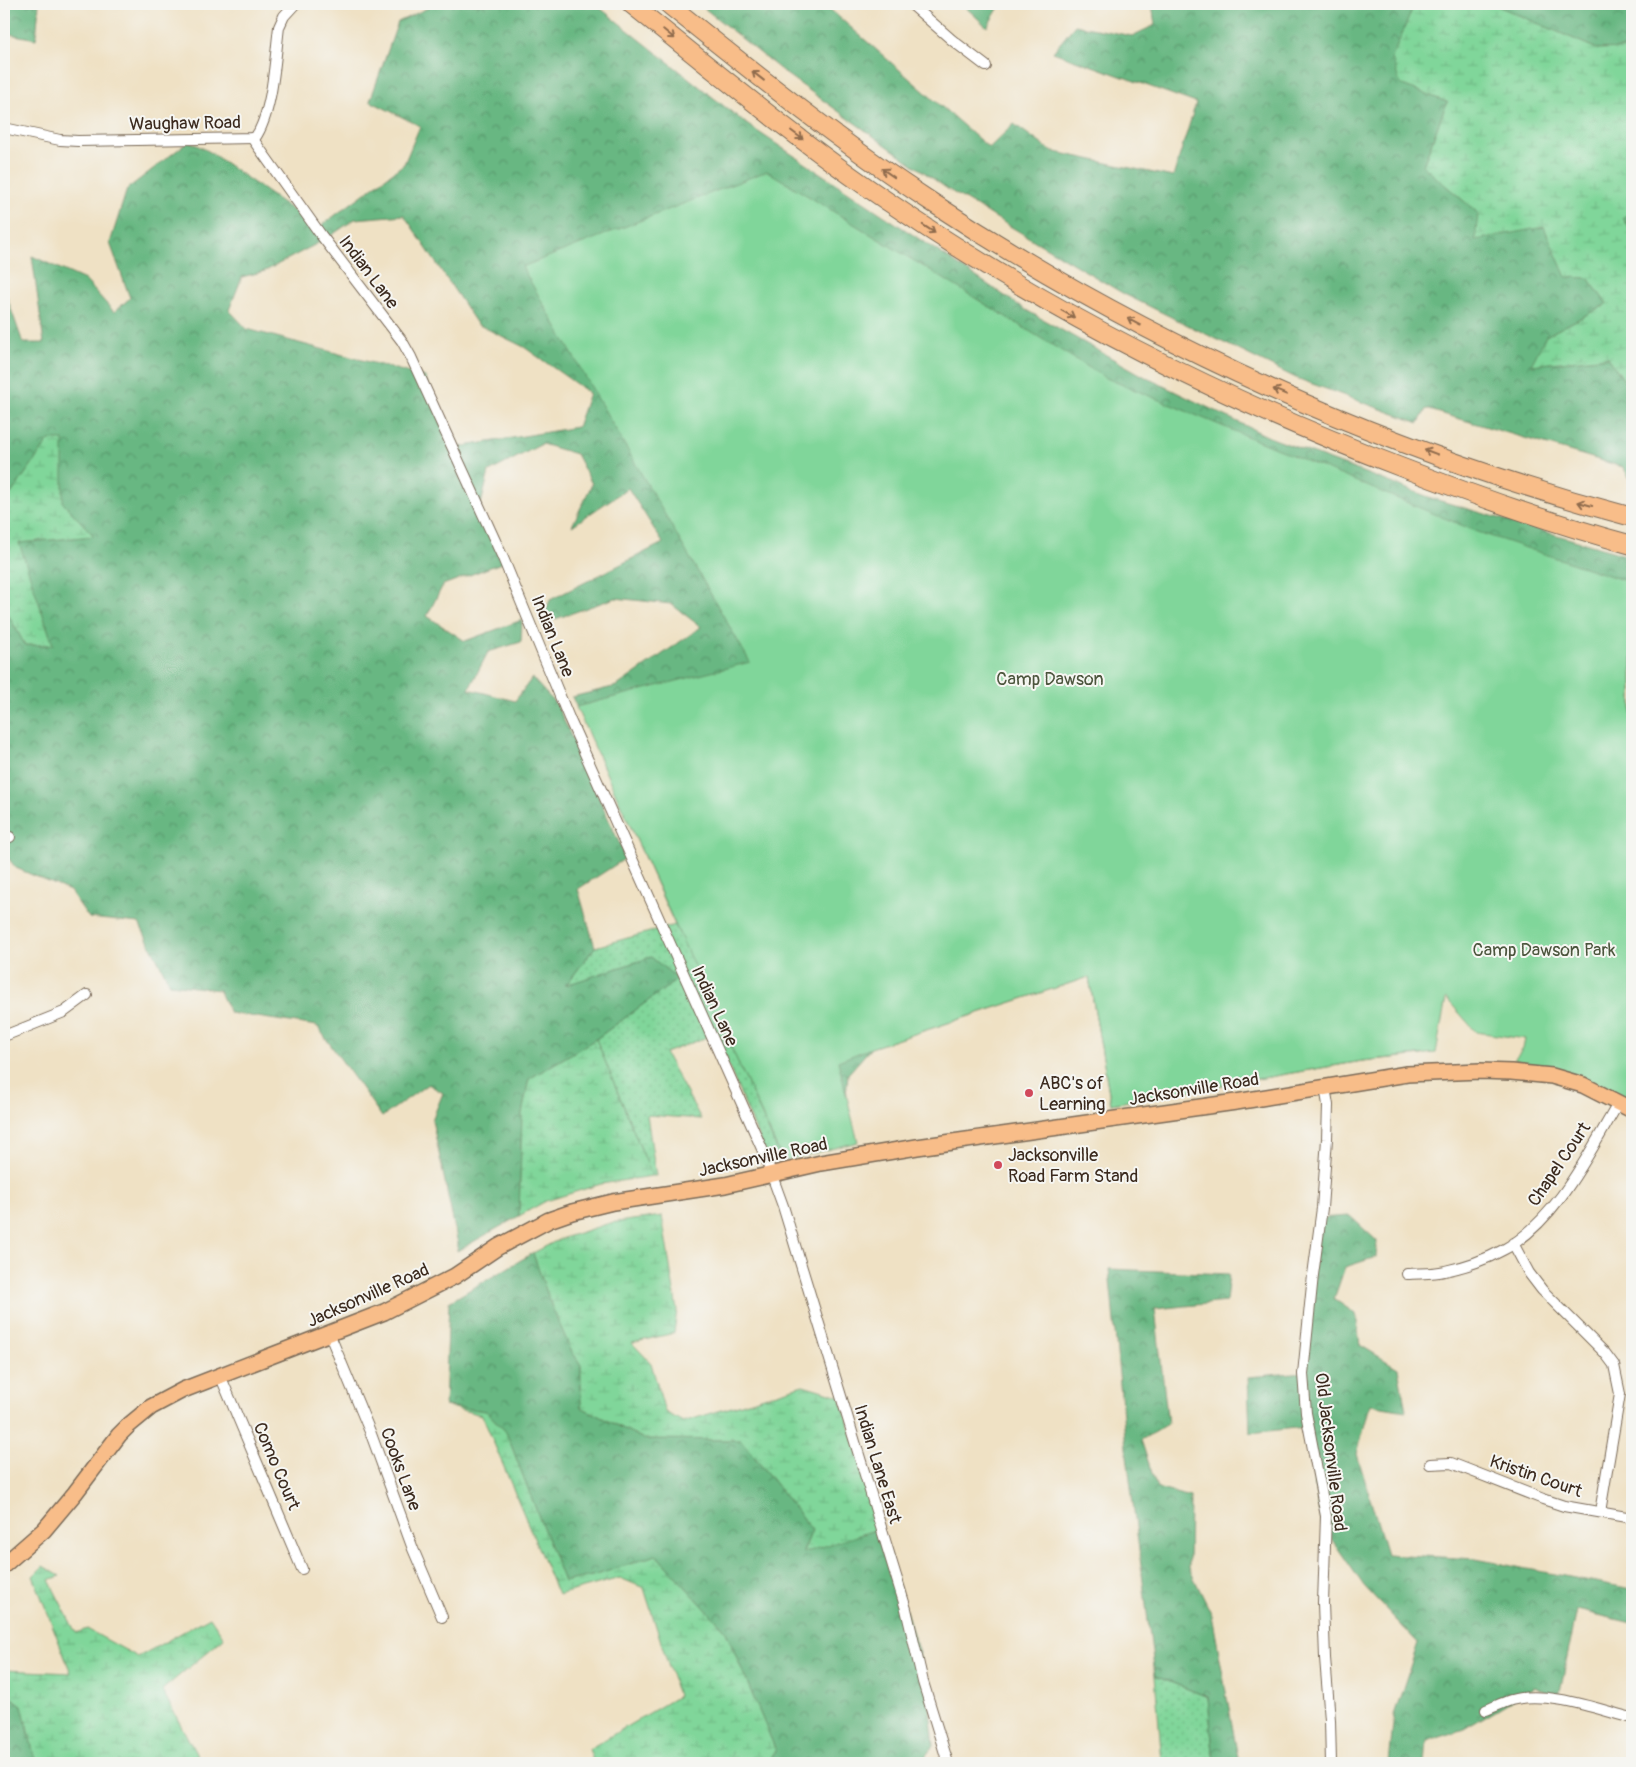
<svg xmlns="http://www.w3.org/2000/svg" width="1636" height="1767" font-family="Pangolin,sans-serif">
	<style>
		.grass { fill: url(#grass-dots); stroke: #5e805c }
		.forest { fill: url(#forest-crowns); stroke: #527050; fill-rule: evenodd }
		.wetland { fill: url(#wetland-marsh); stroke: #5e805c }
		.park { fill: #80d69a; stroke: #5e805c }
		.lines { fill: none; stroke-linecap: round; stroke-linejoin: round }
		.street-casing { stroke: #7a6a58; stroke-width: 12 }
		.primary-casing { stroke: #7a6a58; stroke-width: 18 }
		.highway-casing { stroke: #7a6a58; stroke-width: 20 }
		.street { stroke: #fff; stroke-width: 10 }
		.primary { stroke: #f8bd89; stroke-width: 15 }
		.highway { stroke: #f8bd89; stroke-width: 18 }
		.oneway { stroke: #906c4e }
		.poi-dot { fill: #d1495b; stroke: #f6f6f2; stroke-width: 2 }
		.labels { text-anchor: middle; stroke-width: 4; stroke-linejoin: round; paint-order: stroke }
		.street-label { font-size: 18px; fill: #3b2a1e; stroke: #f6f6f2 }
		.park-label { font-size: 18px; fill: #4c553d; stroke: #f6f6f2 }
		.poi-label { font-size: 18px; fill: #3b2a1e; stroke: #f6f6f2; text-anchor: start }
	</style>
	<defs>
		<pattern id="grass-dots" width="8" height="8" patternUnits="userSpaceOnUse" patternTransform="scale(1.25)"><rect width="8" height="8" fill="#80d69a"/><path d="M2 2h.1M6 6h.1" fill="none" stroke="#70b884" stroke-width="1.8" stroke-linecap="round"/></pattern>
		<pattern id="forest-crowns" width="20" height="18" patternUnits="userSpaceOnUse" patternTransform="scale(1.25)"><rect width="20" height="18" fill="#68b782"/><path d="M2 6a3 3 0 1 1 6 0M12 15a3 3 0 1 1 6 0" fill="none" stroke="#57956a"/></pattern>
		<pattern id="wetland-marsh" width="20" height="14" patternUnits="userSpaceOnUse" patternTransform="scale(1.25)"><rect width="20" height="14" fill="#80d69a"/><path d="M1 5h8M5 5V1M11 12h8M15 12V8" fill="none" stroke="#70b884"/></pattern>
	</defs>
	<rect width="100%" height="100%" fill="#f6f6f2"/>
	<filter id="ink" filterUnits="userSpaceOnUse"><feTurbulence type="fractalNoise" baseFrequency=".02" numOctaves="2"/><feDisplacementMap in="SourceGraphic" scale="10" xChannelSelector="R" yChannelSelector="G"/><feConvolveMatrix kernelMatrix="1 2 1 2 8 2 1 2 1" color-interpolation-filters="sRGB"/></filter>
	<filter id="wash" filterUnits="userSpaceOnUse"><feTurbulence type="fractalNoise" baseFrequency=".0096" numOctaves="4" result="noise"/><feDisplacementMap in="SourceGraphic" scale="20" xChannelSelector="R" yChannelSelector="G"/><feGaussianBlur stdDeviation="1.12" result="paint"/><feColorMatrix in="noise" values="0 0 0 0 0 0 0 0 0 0 0 0 0 0 0 0 0 1.4 0 .05"/><feComposite in="paint" operator="in"/></filter>
	<g filter="url(#wash)">
		<rect width="100%" height="100%" fill="#efe1c4"/>
		<g class="grass">
			<polygon points="675,925 688,950 779,1154 767,1157 715,1034 665,1053 701,1119 647,1115 656,1176 652,1176 596,1039 677,979 566,985 595,947"/>
			<polygon points="1155,1676 1208,1697 1214,1763 1162,1763"/>
		</g>
		<g class="forest">
			<polygon points="4,4 39,4 36,39 4,33"/>
			<path d="M 436,4 L 595,4 L 748,125 L 1026,310 L 1149,379 L 1269,437 L 1434,499 L 1632,557 L 1632,739 L 1477,699 L 1423,1055 L 1362,1061 L 1111,1104 L 1089,977 L 871,1048 L 848,1074 L 842,1140 L 688,950 L 675,925 L 572,697 L 617,686 L 701,627 L 671,604 L 615,598 L 541,624 L 550,600 L 663,543 L 628,488 L 572,526 L 592,484 L 576,454 L 542,444 L 489,472 L 479,512 L 504,562 L 443,585 L 427,616 L 465,641 L 522,620 L 521,642 L 488,652 L 469,689 L 515,701 L 532,678 L 557,705 L 626,858 L 578,889 L 595,947 L 566,985 L 651,957 L 678,979 L 596,1039 L 529,1079 L 522,1114 L 519,1216 L 457,1251 L 458,1244 L 432,1120 L 443,1093 L 428,1084 L 382,1117 L 317,1026 L 230,1013 L 219,990 L 170,984 L 139,923 L 89,918 L 70,891 L 16,868 L 4,853 L 4,615 L 8,614 L 25,645 L 53,645 L 18,543 L 93,536 L 63,503 L 49,440 L 11,494 L 4,490 L 4,457 L 9,427 L 4,410 L 4,289 L 23,343 L 44,343 L 32,256 L 85,280 L 114,312 L 130,298 L 110,243 L 127,189 L 189,141 L 210,152 L 318,228 L 404,164 L 420,126 L 370,101 L 398,22 ZM 404,215 L 477,324 L 524,347 L 589,393 L 577,427 L 453,448 L 425,377 L 247,329 L 229,310 L 242,277 L 265,271 L 326,239 L 355,219 Z"/>
			<polygon points="699,4 824,4 989,148 1014,124 1051,151 1173,177 1196,103 1053,52 1075,25 1132,36 1155,25 1152,4 1417,4 1414,5 1400,84 1447,102 1423,166 1478,213 1544,226 1566,276 1588,278 1607,304 1546,336 1532,365 1608,357 1632,392 1632,482 1623,467 1426,409 1419,423 1296,378 1124,294 949,190 786,74"/>
			<polygon points="962,4 1001,4 987,27"/>
			<polygon points="1493,4 1632,4 1632,48 1597,49"/>
			<polygon points="1632,209 1632,233 1623,218"/>
			<polygon points="1350,1216 1377,1241 1376,1257 1345,1267 1334,1299 1356,1314 1360,1345 1398,1368 1406,1411 1370,1405 1357,1454 1387,1554 1476,1559 1632,1589 1632,1623 1577,1610 1559,1696 1534,1687 1464,1729 1427,1741 1425,1763 1389,1763 1394,1715 1418,1643 1364,1586 1321,1524 1305,1427 1250,1433 1248,1377 1304,1372 1318,1218"/>
			<polygon points="533,1253 552,1307 571,1350 581,1365 581,1407 644,1439 741,1440 812,1530 803,1552 881,1528 926,1677 934,1745 920,1763 768,1763 776,1751 725,1630 656,1555 597,1575 564,1582 506,1432 486,1411 445,1406 449,1302"/>
			<polygon points="1109,1269 1229,1274 1226,1302 1155,1309 1168,1424 1141,1440 1157,1488 1190,1497 1189,1568 1212,1615 1239,1763 1214,1763 1208,1697 1155,1676 1126,1448"/>
			<polygon points="4,1692 22,1705 36,1763 4,1763"/>
		</g>
		<g class="wetland">
			<polygon points="1417,4 1493,4 1597,49 1632,48 1632,209 1623,218 1632,233 1632,392 1608,357 1531,365 1546,336 1607,304 1588,278 1566,277 1544,227 1475,240 1478,213 1423,166 1447,102 1400,84 1392,58 1414,5"/>
			<polygon points="4,410 9,427 4,457"/>
			<polygon points="49,440 63,440 63,503 94,536 19,543 53,645 25,645 8,614 4,615 4,490 11,494"/>
			<polygon points="596,1039 652,1176 601,1184 546,1201 519,1216 522,1114 529,1079"/>
			<polygon points="662,1216 677,1310 674,1333 632,1343 651,1363 665,1412 683,1422 803,1385 840,1396 881,1528 803,1553 812,1530 741,1440 644,1439 581,1407 581,1365 571,1350 552,1307 533,1253 560,1239 610,1223"/>
			<polygon points="445,1406 486,1411 506,1432 564,1582 597,1575 656,1555 725,1630 776,1751 768,1763 594,1763 589,1749 678,1696 644,1588 620,1578 558,1595 482,1415"/>
			<polygon points="43,1566 60,1576 49,1580 76,1633 87,1629 138,1657 210,1617 224,1638 162,1690 201,1763 36,1763 22,1705 4,1692 4,1670 71,1673 33,1576"/>
		</g>
		<path class="park" d="M 767,171 L 1106,378 L 1478,532 L 1632,583 L 1632,1101 C 1595,1079 1556,1068 1514,1060 L 1523,1049 L 1525,1039 L 1476,1032 L 1446,998 L 1436,1053 L 1362,1061 L 1111,1104 L 1089,977 L 871,1048 L 838,1061 L 858,1142 L 783,1161 L 576,707 L 750,662 L 522,267 Z"/>
	</g>
	<g filter="url(#ink)">
		<g class="lines">
			<g class="street-casing">
				<g id="street">
					<polyline points="911,4 952,40 986,66"/>
					<path d="M 4,128 L 60,140 L 78,141 L 255,138 C 273,112 275,58 279,27 L 284,16 L 295,4"/>
					<polyline points="252,138 321,235 402,341 411,357 503,558 569,718 763,1151 783,1206 906,1609 923,1682 948,1763"/>
					<polyline points="4,838 10,837"/>
					<polyline points="4,1036 64,1012 87,995"/>
					<polyline points="1325,1087 1328,1105 1327,1139 1322,1208 1313,1275 1303,1374 1306,1413 1326,1516 1323,1603 1325,1658 1330,1720 1331,1763"/>
					<polyline points="1513,1243 1529,1273 1542,1290 1605,1353 1614,1365 1620,1394 1600,1512"/>
					<path d="M 1407,1274 C 1420,1273 1433,1274 1445,1271 C 1464,1267 1485,1260 1503,1250 C 1556,1222 1589,1153 1619,1102"/>
					<polyline points="329,1333 371,1434 413,1549 442,1617"/>
					<polyline points="220,1375 302,1569"/>
					<polyline points="1430,1464 1451,1463 1543,1499 1564,1506 1632,1518"/>
					<path d="M 1486,1710 C 1494,1707 1502,1703 1511,1700 C 1547,1690 1597,1709 1632,1718"/>
				</g>
			</g>
			<g class="primary-casing">
				<polyline id="primary" points="4,1565 44,1530 75,1493 119,1435 128,1426 151,1407 183,1390 384,1312 455,1276 498,1247 549,1220 572,1212 613,1202 725,1185 821,1163 917,1147 1236,1102 1407,1074 1480,1071 1511,1072 1552,1076 1583,1085 1632,1110"/>
			</g>
			<g class="highway-casing">
				<g id="highway">
					<path d="M 631,4 C 715,71 798,141 887,201 C 1049,312 1219,398 1403,468 C 1478,497 1554,524 1632,545"/>
					<path d="M 668,4 C 754,73 841,143 933,203 C 1146,343 1386,452 1632,517"/>
				</g>
			</g>
			<use href="#street" class="street"/>
			<use href="#primary" class="primary"/>
			<use href="#highway" class="highway"/>
		</g>
		<defs><path id="oneway-shaft" d="M-6 0H5M1.5-3L5.5 0L1.5 3" fill="none" stroke-width="1.6" stroke-linecap="round" stroke-linejoin="round" transform="scale(1.25)"/></defs>
		<g class="oneway">
			<use href="#oneway-shaft" transform="translate(669 34) rotate(39)"/>
			<use href="#oneway-shaft" transform="translate(758 76) rotate(-142)"/>
			<use href="#oneway-shaft" transform="translate(797 135) rotate(37)"/>
			<use href="#oneway-shaft" transform="translate(888 173) rotate(-145)"/>
			<use href="#oneway-shaft" transform="translate(929 229) rotate(33)"/>
			<use href="#oneway-shaft" transform="translate(1068 314) rotate(29)"/>
			<use href="#oneway-shaft" transform="translate(1134 322) rotate(-152)"/>
			<use href="#oneway-shaft" transform="translate(1280 392) rotate(-157)"/>
			<use href="#oneway-shaft" transform="translate(1431 452) rotate(-159)"/>
			<use href="#oneway-shaft" transform="translate(1585 504) rotate(-164)"/>
		</g>
	</g>
	<g class="poi-dot">
		<circle cx="1029" cy="1093" r="5"/>
		<circle cx="998" cy="1165" r="5"/>
	</g>
	<g class="labels">
		<g class="street-label">
			<text transform="translate(185 123) rotate(-1)" y="6">Waughaw Road</text>
			<text transform="translate(369 272) rotate(53)" y="6">Indian Lane</text>
			<text transform="translate(553 636) rotate(68)" y="6">Indian Lane</text>
			<text transform="translate(715 1006) rotate(65)" y="6">Indian Lane</text>
			<text transform="translate(1194 1089) rotate(-9)" y="6">Jacksonville Road</text>
			<text transform="translate(763 1157) rotate(-12)" y="6">Jacksonville Road</text>
			<text transform="translate(1559 1164) rotate(-56)" y="6">Chapel Court</text>
			<text transform="translate(368 1295) rotate(-24)" y="6">Jacksonville Road</text>
			<text transform="translate(1331 1452) rotate(83)" y="6">Old Jacksonville Road</text>
			<text transform="translate(878 1464) rotate(73)" y="6">Indian Lane East</text>
			<text transform="translate(277 1466) rotate(67)" y="6">Como Court</text>
			<text transform="translate(401 1469) rotate(70)" y="6">Cooks Lane</text>
			<text transform="translate(1536 1476) rotate(19)" y="6">Kristin Court</text>
		</g>
		<g class="park-label">
			<text x="1050" y="685">Camp Dawson</text>
			<text x="1544" y="956">Camp Dawson Park</text>
		</g>
		<g class="poi-label">
			<text x="1039" y="1089">ABC's of<tspan x="1039" dy="21">Learning</tspan></text>
			<text x="1008" y="1161">Jacksonville<tspan x="1008" dy="21">Road Farm Stand</tspan></text>
		</g>
	</g>
	<rect width="1636" height="1767" fill="none" stroke="#f6f6f2" stroke-width="20"/>
</svg>
